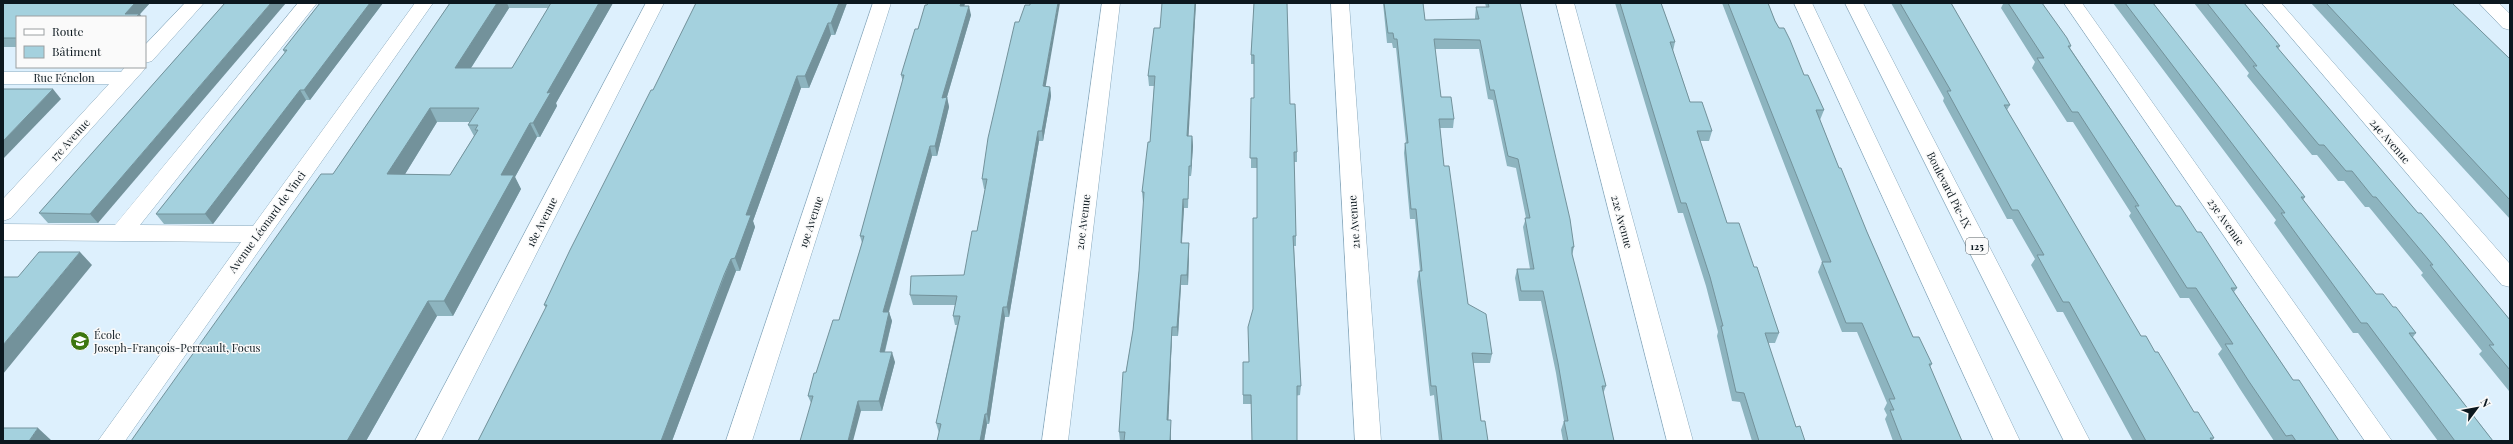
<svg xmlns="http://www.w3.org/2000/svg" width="2513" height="444" font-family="'Playfair Display',serif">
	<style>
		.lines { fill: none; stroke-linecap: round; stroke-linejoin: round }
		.minor-casing { stroke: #8baabd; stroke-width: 1 }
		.major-casing { stroke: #8baabd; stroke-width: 1 }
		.minor { fill: #fff; fill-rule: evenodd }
		.major { fill: #fff; fill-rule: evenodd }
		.wall { fill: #8db4bf; fill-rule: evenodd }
		.shaded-wall { fill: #73929b }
		.building { fill: #a4d1de; stroke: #73929b; fill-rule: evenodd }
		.labels { text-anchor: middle; stroke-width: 3; stroke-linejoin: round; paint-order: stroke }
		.shield { fill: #fafafa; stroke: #535c61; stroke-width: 1 }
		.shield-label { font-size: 10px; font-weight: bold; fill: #0c181f }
		.street-label { font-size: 11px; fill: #0c181f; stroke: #fafafa }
		.poi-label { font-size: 11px; fill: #0c181f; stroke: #fafafa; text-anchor: start }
	</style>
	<rect width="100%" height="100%" fill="#ddf0fd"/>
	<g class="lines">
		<g class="minor-casing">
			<g id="minor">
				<polygon points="185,3 204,3 152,61 145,63 145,45"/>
				<polygon points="298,3 317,3 140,225 253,226 415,3 433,3 125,441 98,441 241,242 3,240 3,224 115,225"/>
				<polygon points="646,3 664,3 441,441 415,441"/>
				<polygon points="873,3 891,3 752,441 726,441"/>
				<polygon points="1102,3 1120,3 1068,441 1042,441"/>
				<polygon points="1331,3 1349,3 1381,441 1355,441"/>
				<polygon points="1556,3 1574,3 1693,441 1667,441"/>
				<polygon points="2064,3 2082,3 2392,441 2365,441"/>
				<polygon points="2262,3 2281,3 2510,264 2510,287 2502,285"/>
				<polygon points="2479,3 2499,3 2510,14 2510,30 2503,28"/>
				<polygon points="145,66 146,67 143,71 11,218 3,221 3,199 109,84 3,84 3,72 121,72 125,67"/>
			</g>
		</g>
		<g class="major-casing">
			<g id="major">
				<polygon points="1794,3 1812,3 2020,441 1994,441"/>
				<polygon points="1845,3 1863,3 2090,441 2064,441"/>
			</g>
		</g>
		<use href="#minor" class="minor"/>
		<use href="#major" class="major"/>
	</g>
	<g class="wall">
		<polygon points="3,3 150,3 140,14 17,17 17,47 3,47"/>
		<polygon points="225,3 98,223 48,223 39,213"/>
		<polygon points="320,3 383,3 310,100 306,100 213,224 164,224 156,214 285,53 283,50"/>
		<path d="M 450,3 L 613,3 L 556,103 L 557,106 L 540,137 L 537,137 L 515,177 L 521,189 L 453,316 L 437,316 L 366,441 L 131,441 L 333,174 ZM 509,8 L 548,8 L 512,68 L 471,68 ZM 437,122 L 470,122 L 468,125 L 474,136 L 450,175 L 405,174 Z"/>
		<polygon points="847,3 835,35 831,35 809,88 801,88 753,221 755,227 740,271 736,271 729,288 672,441 478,441 546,308 544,305 653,90"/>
		<polygon points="928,3 965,3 964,6 971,15 947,97 949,107 937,156 932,156 889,312 892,321 885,352 895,362 882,411 861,411 811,403 808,396 839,320 862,243 860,236 903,82 901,75"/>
		<polygon points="1196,3 1188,136 1192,136 1193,146 1191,176 1189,176 1188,208 1184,208 1182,243 1189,243 1189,253 1188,285 1181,285 1178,336 1172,336 1168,420 1171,430 1171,441 1120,441 1119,432 1126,372 1133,330 1139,271 1144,202 1143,202 1142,192 1150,142 1154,86 1149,86 1148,76 1160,28"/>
		<polygon points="1254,3 1290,104 1297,152 1297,162 1294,162 1296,236 1296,246 1294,246 1301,386 1300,395 1251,404 1243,404 1243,362 1249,362 1253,309 1257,218 1257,168 1251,168 1251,98 1254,98 1254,64 1251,64 1251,55"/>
		<polygon points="1383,3 1423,3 1425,20 1475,19 1475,17 1476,7 1486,7 1485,3 1520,3 1574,247 1572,255 1606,386 1603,394 1614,441 1563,441 1561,430 1564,421 1556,373 1541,301 1519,301 1515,278 1517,269 1530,269 1523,227 1526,218 1516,168 1507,166 1493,100 1488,99 1479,49 1435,49 1441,97 1454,119 1453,128 1440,128 1444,166 1468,304 1492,354 1490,363 1473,363 1481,421 1488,441 1439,441 1434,395 1430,396 1417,281 1419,271 1420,271 1415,219 1410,219 1404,153 1405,143 1406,143 1396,48 1393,48 1392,43 1387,43"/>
		<polygon points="1615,3 1661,3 1675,42 1673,51 1690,102 1712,131 1709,141 1700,141 1727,223 1754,267 1779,333 1775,343 1768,343 1796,427 1805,441 1752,441 1740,402 1732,401 1717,336 1718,332 1706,286 1683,213 1678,213"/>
		<polygon points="1722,3 1768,3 1775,21 1804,75 1824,110 1820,120 1839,168 1867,232 1913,337 1932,364 1930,367 1962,441 1893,441 1885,419 1887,415 1884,409 1887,403 1857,332 1842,332 1818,272 1822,262"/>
		<polygon points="1891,3 1951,3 2010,105 2007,110 2070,216 2141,336 2155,352 2194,412 2214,438 2212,441 2133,441 2063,312 2057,312 2031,265 2035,259 2012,219 2007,219 1943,101 1944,98"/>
		<polygon points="2002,3 2042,3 2071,46 2070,48 2176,206 2197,232 2237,288 2234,292 2293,380 2339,441 2274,441 2240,389 2218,354 2222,349 2189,298 2180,298 2129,216 2131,213 2073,122 2067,122 2032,68 2035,62 2001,8 2003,4"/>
		<polygon points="2113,3 2153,3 2305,197 2303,200 2376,294 2393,307 2416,333 2413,337 2493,441 2438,441 2358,333 2353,333 2274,223 2276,220"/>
		<polygon points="2194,3 2244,3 2280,46 2278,49 2418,213 2510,320 2510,391 2509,391 2479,354 2482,351 2421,275 2423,273 2369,207 2365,207 2344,181 2338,181 2317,155 2312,155 2247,76 2249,73"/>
		<polygon points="2311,3 2452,3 2510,59 2510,219"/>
		<polygon points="1046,86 1050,87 1051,96 1043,141 1039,141 1009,317 1005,317 989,424 987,424 984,441 937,441 939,433 936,423 957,325 955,325 953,316 955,305 913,305 910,295 964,275 977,231 985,189 984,189 982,179"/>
	</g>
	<g class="shaded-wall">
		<polygon points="135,3 150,3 140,14 142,17 127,17 125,14"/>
		<polygon points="271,3 286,3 98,223 90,214"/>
		<polygon points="370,3 383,3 310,100 304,90"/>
		<polygon points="497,3 507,3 509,8 462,82 455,68"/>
		<polygon points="599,3 613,3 556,103 557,106 540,137 533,123 547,93"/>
		<polygon points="839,3 847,3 835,35 831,23"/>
		<polygon points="961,3 965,3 962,15 960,6"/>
		<polygon points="1058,3 1060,3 1044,96 1043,86"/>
		<polygon points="1195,3 1196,3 1188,146 1187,136"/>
		<polygon points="969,6 971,15 944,107 942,98"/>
		<polygon points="828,23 831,35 809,88 805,76"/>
		<polygon points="797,76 801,88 753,221 755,227 740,271 735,258 746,215"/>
		<polygon points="1050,87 1051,96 1043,141 1042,131"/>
		<polygon points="53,89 61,99 3,159 3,141"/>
		<polygon points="300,90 306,100 213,224 205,214"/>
		<polygon points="947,97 949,107 937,156 935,146"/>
		<polygon points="430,108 437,122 396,189 387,174"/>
		<polygon points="530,123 537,137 515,177 521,189 453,316 444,301 501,175"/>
		<polygon points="1038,131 1039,141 1009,317 1007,307"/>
		<polygon points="1192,136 1193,146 1191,176 1191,166"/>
		<polygon points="930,146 932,156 886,321 883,312"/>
		<polygon points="1183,199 1184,208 1181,253 1181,243"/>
		<polygon points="1189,243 1189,253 1188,285 1187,275"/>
		<polygon points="80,252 92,265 3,374 3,345"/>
		<polygon points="731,259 736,271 672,441 661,441"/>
		<polygon points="1181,275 1181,285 1178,336 1177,327"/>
		<polygon points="428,301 437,316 366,441 347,441"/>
		<polygon points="1003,307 1005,317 989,424 987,414"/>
		<polygon points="889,312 892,321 882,362 880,352"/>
		<polygon points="1172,327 1172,336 1168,430 1167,420"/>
		<polygon points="892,352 895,362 882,411 879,401"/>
		<polygon points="858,401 861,411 853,441 848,441"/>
		<polygon points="985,414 987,424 984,441 980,441"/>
		<polygon points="1171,420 1171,441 1170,441"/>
		<polygon points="38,428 52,441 29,441"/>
	</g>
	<g class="building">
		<polygon points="3,3 135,3 125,14 139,14 136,17 17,17 17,38 3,38"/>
		<polygon points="225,3 271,3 90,214 39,213"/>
		<polygon points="320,3 370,3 304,90 300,90 205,214 156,214 287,50 283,50"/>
		<path d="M 450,3 L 497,3 L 455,68 L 512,68 L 551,3 L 599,3 L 547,93 L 551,92 L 533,123 L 530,123 L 501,175 L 514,175 L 444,301 L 428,301 L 347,441 L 131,441 L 145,421 L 321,174 L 333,174 ZM 430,108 L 479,108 L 468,125 L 478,125 L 475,130 L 478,130 L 450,175 L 387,174 Z"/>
		<polygon points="696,3 839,3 831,23 828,23 805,76 797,76 746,215 751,215 735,258 731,259 724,275 661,441 478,441 547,305 544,305 570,250 651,90 653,90"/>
		<polygon points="928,3 961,3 960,6 969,6 942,98 947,97 935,146 930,146 883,312 889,312 880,352 892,352 879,401 858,401 848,441 800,441 813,396 808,396 814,373 816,373 833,320 839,320 862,243 864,236 860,236 904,75 901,75 915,29 918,29 925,5 927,5"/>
		<polygon points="1030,3 1058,3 1043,86 1050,87 1042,131 1038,131 1007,307 1003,307 987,414 985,414 980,441 937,441 941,424 936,423 960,316 953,316 957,296 910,295 911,276 964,275 972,231 977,231 987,179 982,179 988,138 1015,22 1019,22 1025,5 1030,5"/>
		<polygon points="1162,3 1195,3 1187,136 1192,136 1191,166 1189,166 1188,199 1183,199 1181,243 1189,243 1187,275 1181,275 1177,327 1172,327 1167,420 1171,420 1170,441 1124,441 1125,432 1119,432 1123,372 1126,372 1133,330 1139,271 1144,192 1142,192 1148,142 1150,142 1155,76 1148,76 1154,28 1160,28"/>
		<polygon points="1254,3 1287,3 1290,104 1295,104 1297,152 1294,152 1296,236 1293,236 1301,386 1297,386 1297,441 1252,441 1251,395 1243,395 1243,362 1249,362 1248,327 1253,309 1253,218 1257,218 1257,158 1250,158 1251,98 1254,98 1254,55 1251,55"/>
		<polygon points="1384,3 1423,3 1425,20 1479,19 1476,7 1489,7 1488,3 1520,3 1570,219 1574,247 1572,247 1572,254 1606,386 1602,386 1614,441 1568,441 1564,421 1568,421 1558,363 1543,291 1521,291 1517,269 1534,269 1525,218 1530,218 1518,159 1508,156 1494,90 1490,90 1480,40 1434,39 1441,97 1451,97 1454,119 1439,119 1444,166 1449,166 1468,304 1486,314 1492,354 1472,353 1481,421 1485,421 1488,441 1442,441 1436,386 1431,386 1426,334 1419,271 1422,271 1416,209 1411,209 1405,143 1408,143 1397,39 1394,39 1393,33 1388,33"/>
		<polygon points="1620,3 1661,3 1675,42 1670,42 1690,102 1702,102 1712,131 1697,131 1727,223 1739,223 1754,267 1757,267 1779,333 1765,333 1796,427 1800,426 1805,441 1759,441 1744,393 1736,392 1721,326 1723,326 1710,277 1686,203 1681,203"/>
		<polygon points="1728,3 1768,3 1775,21 1779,28 1784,28 1790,40 1804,75 1808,75 1824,110 1816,110 1839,168 1841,168 1867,232 1913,337 1919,337 1932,364 1929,364 1962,441 1902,441 1890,410 1894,410 1889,399 1895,399 1862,323 1846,323 1822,262 1831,262"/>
		<polygon points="1900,3 1951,3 2010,105 2004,105 2070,216 2141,336 2146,336 2155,352 2158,352 2194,412 2198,412 2214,438 2210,438 2212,441 2146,441 2069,302 2063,302 2037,255 2044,255 2018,210 2012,210 1947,91 1951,91"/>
		<polygon points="2008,3 2042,3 2067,38 2071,46 2068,46 2176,206 2180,206 2197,232 2201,232 2237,288 2231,288 2293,380 2299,380 2339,441 2296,441 2292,435 2286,436 2248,380 2225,344 2233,344 2196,288 2187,288 2135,206 2139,206 2078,112 2072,112 2037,58 2044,58"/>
		<polygon points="2125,3 2153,3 2305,197 2301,197 2376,294 2383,294 2393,307 2396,307 2416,333 2409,333 2493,441 2455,441 2367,323 2361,323 2281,213 2285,213"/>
		<polygon points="2207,3 2244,3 2280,46 2276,46 2418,213 2421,213 2445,241 2510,320 2510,370 2489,345 2494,345 2430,265 2433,265 2376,197 2373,197 2352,171 2346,171 2324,145 2319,145 2253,66 2257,66"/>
		<polygon points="2326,3 2452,3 2510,59 2510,200"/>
		<polygon points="3,89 53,89 3,141"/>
		<polygon points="39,252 80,252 3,345 3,277 18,277"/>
		<polygon points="3,428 38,428 29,441 3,441"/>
	</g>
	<defs>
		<g id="school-disc" transform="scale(1)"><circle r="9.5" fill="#3d770e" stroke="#fafafa"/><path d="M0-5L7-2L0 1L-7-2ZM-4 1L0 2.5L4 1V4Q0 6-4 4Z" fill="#fff"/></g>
	</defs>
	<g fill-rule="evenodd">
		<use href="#school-disc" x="80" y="341"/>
	</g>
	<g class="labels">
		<rect class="shield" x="1966" y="238" width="22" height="16" rx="3"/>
		<g class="shield-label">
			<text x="1977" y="250">125</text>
		</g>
		<g class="street-label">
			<text x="64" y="82">Rue Fénelon</text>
			<text transform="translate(70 140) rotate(-48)" y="4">17e Avenue</text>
			<text transform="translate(2390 141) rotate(49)" y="4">24e Avenue</text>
			<text transform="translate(1949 190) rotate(63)" y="4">Boulevard Pie-IX</text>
			<text transform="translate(267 222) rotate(-54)" y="4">Avenue Léonard de Vinci</text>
			<text transform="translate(542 222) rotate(-63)" y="4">18e Avenue</text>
			<text transform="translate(811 222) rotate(-72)" y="4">19e Avenue</text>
			<text transform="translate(1083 222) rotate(-83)" y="4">20e Avenue</text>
			<text transform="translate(1354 222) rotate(-94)" y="4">21e Avenue</text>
			<text transform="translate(1622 222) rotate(75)" y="4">22e Avenue</text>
			<text transform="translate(2226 222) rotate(55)" y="4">23e Avenue</text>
		</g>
		<g class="poi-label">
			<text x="94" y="339">École<tspan x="94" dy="13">Joseph-François-Perreault, Focus</tspan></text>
		</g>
	</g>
	<rect width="2513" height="444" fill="none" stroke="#0c181f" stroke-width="8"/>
	<rect x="16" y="16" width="130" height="52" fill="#fafafa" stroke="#9ba0a2"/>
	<rect x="24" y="29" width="20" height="6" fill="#ffffff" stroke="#9ba0a2"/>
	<text x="52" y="36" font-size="12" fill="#0c181f">Route</text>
	<rect x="24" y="46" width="20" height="12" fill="#a4d1de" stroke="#9ba0a2"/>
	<text x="52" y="56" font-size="12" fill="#0c181f">Bâtiment</text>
	<g transform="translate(2477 408) rotate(58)" stroke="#fafafa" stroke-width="3" paint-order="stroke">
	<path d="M0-3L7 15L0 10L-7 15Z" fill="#0c181f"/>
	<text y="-6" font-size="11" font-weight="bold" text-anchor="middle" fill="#0c181f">N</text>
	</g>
</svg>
